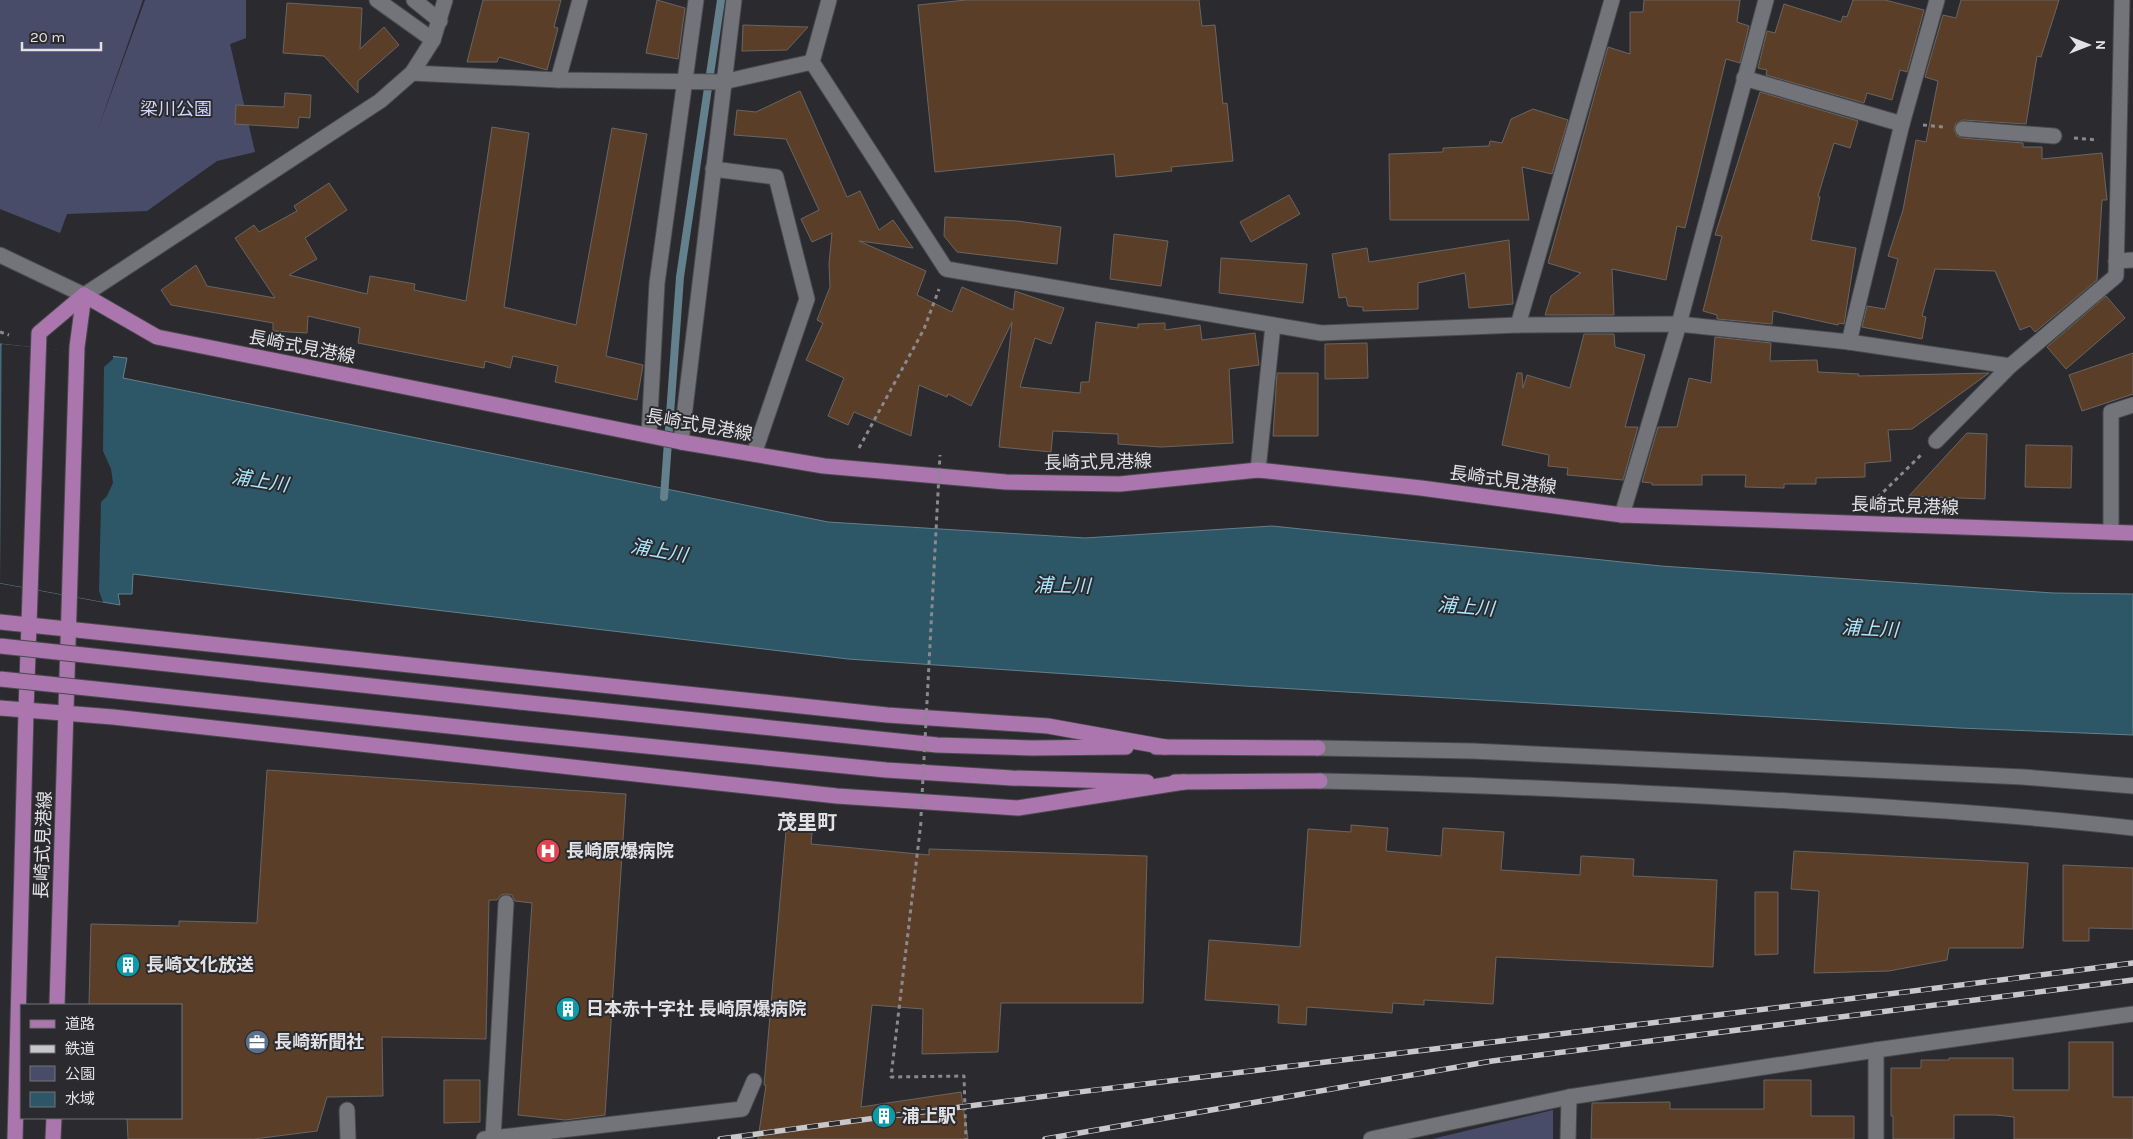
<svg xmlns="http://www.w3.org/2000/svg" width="2133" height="1139" font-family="Karla,'Noto Sans JP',sans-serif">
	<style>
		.green { fill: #494c69 }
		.water { fill: #2d5666; stroke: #63808c }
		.pier { fill: #2b2b2f }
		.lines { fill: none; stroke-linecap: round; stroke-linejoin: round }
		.stream { stroke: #63808c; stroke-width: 8 }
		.building { fill: #5b3e28; stroke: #696562 }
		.minor-casing { stroke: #494a4d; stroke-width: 17 }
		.major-casing { stroke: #494a4d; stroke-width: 17 }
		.path { stroke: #8a8a8e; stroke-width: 3; stroke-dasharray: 4 4; stroke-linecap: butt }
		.minor { stroke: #737479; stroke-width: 15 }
		.major { stroke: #ab76ad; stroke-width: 15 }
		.rail-casing { stroke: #c8c8cb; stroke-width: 5.5 }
		.rail { stroke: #2b2b2f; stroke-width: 4; stroke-dasharray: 11; stroke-linecap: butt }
		.major-bridge-casing { stroke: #494a4d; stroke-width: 17; stroke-linecap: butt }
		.path-bridge { stroke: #8a8a8e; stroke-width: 3; stroke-dasharray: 4 4; stroke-linecap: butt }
		.major-bridge { stroke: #ab76ad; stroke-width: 15 }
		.labels { text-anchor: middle; stroke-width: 4; stroke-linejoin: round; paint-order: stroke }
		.park-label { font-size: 18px; fill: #d2d6fa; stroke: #2b2b2f }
		.street-label { font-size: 18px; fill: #e2e2e5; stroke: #2b2b2f }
		.poi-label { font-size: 18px; font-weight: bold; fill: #e2e2e5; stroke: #2b2b2f; text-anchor: start }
		.water-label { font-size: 19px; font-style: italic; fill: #ade7fe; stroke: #2b2b2f }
		.quarter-label { font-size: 20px; font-weight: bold; fill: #e2e2e5; stroke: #2b2b2f }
	</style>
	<rect width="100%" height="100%" fill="#2b2b2f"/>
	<g class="green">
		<polygon points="0,0 143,0 97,132 145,0 246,0 246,38 230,44 255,152 217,161 147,211 67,214 60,233 0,209"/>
		<polygon points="1553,1110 1553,1139 1432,1139"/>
	</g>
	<polygon class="water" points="0,344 127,358 123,378 828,522 1085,538 1272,526 1661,566 2053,593 2133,594 2133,735 1959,728 1244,686 848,659 133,574 132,594 118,594 120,605 103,602 0,583"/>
	<polygon class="pier" points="2,344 113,355 113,359 104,367 103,451 111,469 113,483 107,496 101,502 99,591 103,602 0,583"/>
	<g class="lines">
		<polyline class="stream" points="664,497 680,277 721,0"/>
	</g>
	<g class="building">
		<polygon points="483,0 561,0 554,27 558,28 547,70 499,57 497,62 467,62"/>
		<polygon points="657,0 685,8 678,59 646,53"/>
		<polygon points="966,0 1199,0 1202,26 1215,25 1223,104 1227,103 1233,161 1171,167 1172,171 1116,177 1114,154 935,172 918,5"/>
		<polygon points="1644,0 1740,0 1737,22 1749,26 1740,63 1726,59 1685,228 1677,226 1666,280 1612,269 1614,315 1545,315 1551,296 1581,273 1548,263 1608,47 1630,54 1630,12 1643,12"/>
		<polygon points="1853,0 1885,0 1924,10 1907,72 1900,70 1892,100 1867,93 1864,103 1766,75 1767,70 1758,68 1767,31 1775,33 1784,4 1841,22 1843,16 1847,17"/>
		<polygon points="1961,0 2059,0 2041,57 2037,56 2026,124 1963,120 1956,123 1954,129 1957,136 1962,138 2023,143 2023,147 2042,147 2042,159 2102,153 2107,200 2102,200 2097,280 2035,332 2030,326 2020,330 1995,271 1935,269 1922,316 1926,317 1922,339 1862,327 1867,306 1885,309 1898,259 1888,256 1903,210 1916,140 1926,142 1938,81 1925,77 1943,15 1956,18"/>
		<polygon points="287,3 362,8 360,49 384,27 399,45 358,81 358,93 324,56 283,53"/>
		<polygon points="743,25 808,27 787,50 742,51"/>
		<polygon points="800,91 847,197 860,191 879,230 893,220 913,248 859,241 926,271 917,295 952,312 962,287 1013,310 1015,291 1064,308 1051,344 1035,338 1020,387 1080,393 1081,382 1089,382 1096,322 1138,328 1138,324 1165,323 1165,330 1200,325 1202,340 1255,333 1259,365 1229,369 1233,443 1161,447 1118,444 1118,434 1053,431 1051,452 999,447 1012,322 971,406 948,394 947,397 919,385 911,436 854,412 848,425 828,416 844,378 806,360 823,323 817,320 830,287 829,264 832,233 812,242 801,219 819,210 786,139 734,135 737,110 756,112"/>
		<polygon points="1760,92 1858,121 1850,148 1834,143 1818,196 1820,197 1811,240 1856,248 1844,324 1839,323 1838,325 1773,311 1772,324 1717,319 1717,315 1703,311 1722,236 1715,235"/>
		<polygon points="285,93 311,95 310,118 299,117 298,128 235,124 236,105 284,107"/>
		<polygon points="1533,109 1568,120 1552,174 1522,167 1529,220 1390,220 1389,154 1443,152 1443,148 1489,146 1490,141 1502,143 1511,119"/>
		<polygon points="492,127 529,133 504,307 576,325 612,128 647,134 606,356 643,365 637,400 555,382 558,366 513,356 510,368 485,361 484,368 358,343 360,328 308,316 307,333 273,331 273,323 171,305 161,290 196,265 207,286 275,298 235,238 254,225 259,232 297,211 294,206 329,183 347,210 305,238 317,259 289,275 367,294 370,276 415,284 414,290 466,301"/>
		<polygon points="1289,195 1300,214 1251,242 1240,222"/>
		<polygon points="945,217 1017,221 1061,227 1057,264 957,252 944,236"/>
		<polygon points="1114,234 1168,241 1161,286 1110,279"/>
		<polygon points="1509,240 1513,304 1469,308 1465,273 1418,283 1418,309 1363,311 1363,307 1348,306 1346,297 1339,298 1332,254 1367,248 1369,262"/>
		<polygon points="1221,258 1307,264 1303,303 1219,293"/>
		<polygon points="2106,296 2125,318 2066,369 2047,347"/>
		<polygon points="1584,334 1614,334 1615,347 1645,355 1625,427 1638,427 1623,480 1567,475 1568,468 1548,466 1549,455 1502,445 1517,373 1522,373 1523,388 1527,375 1570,388"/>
		<polygon points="1715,337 1771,343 1770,361 1817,360 1818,372 1859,374 1858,376 1989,373 1912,429 1888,430 1891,461 1865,463 1865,477 1816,478 1816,484 1784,484 1784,488 1745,487 1746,475 1702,475 1702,485 1652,485 1652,483 1642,482 1658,427 1677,427 1689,378 1711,383"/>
		<polygon points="1367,343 1368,378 1325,379 1325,344"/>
		<polygon points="2133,353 2133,394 2082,411 2069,375"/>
		<polygon points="1277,373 1318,373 1318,436 1273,436"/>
		<polygon points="1967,433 1987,434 1985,499 1909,496"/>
		<polygon points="2026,445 2072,446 2071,488 2025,487"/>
		<polygon points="267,770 626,794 605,1115 565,1120 518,1115 532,903 515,901 512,895 506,894 501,895 497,900 489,900 486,1039 382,1037 383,1096 327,1097 317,1131 254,1139 128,1139 127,1118 181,1118 181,1005 89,1005 91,924 179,926 179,921 257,923"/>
		<polygon points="1351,825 1388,828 1386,851 1441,856 1443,828 1504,832 1501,870 1580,875 1581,856 1634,859 1633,876 1717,880 1713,967 1496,957 1493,1004 1424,1000 1424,1005 1393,1003 1392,1013 1307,1007 1306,1025 1278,1023 1279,1005 1205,1000 1209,940 1300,947 1308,829 1351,832"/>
		<polygon points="786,831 812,833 811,844 929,855 929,849 1147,856 1143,1003 1001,1003 998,1052 922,1054 923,1009 872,1005 861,1107 961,1092 968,1139 758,1139 766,1085 764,1085"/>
		<polygon points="1794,851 2028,863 2023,948 1949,948 1947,960 1889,971 1814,973 1819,891 1791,889"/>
		<polygon points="2063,865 2133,868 2133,929 2089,928 2089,941 2063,941"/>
		<polygon points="1755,892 1778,892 1778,954 1755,955"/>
		<polygon points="2069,1042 2113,1042 2113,1097 2133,1097 2133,1139 2014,1139 2014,1117 1996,1115 1954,1115 1954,1139 1893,1139 1893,1116 1891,1116 1891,1068 1921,1068 1921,1060 1949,1060 1949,1058 2013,1058 2013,1090 2069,1090"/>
		<polygon points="444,1080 480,1080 480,1122 444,1123"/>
		<polygon points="1764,1080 1811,1080 1811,1116 1854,1116 1854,1139 1591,1139 1592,1103 1670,1102 1670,1109 1764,1109"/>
	</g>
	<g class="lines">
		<g class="minor-casing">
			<g id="minor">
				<polyline points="377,0 433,40"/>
				<polyline points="414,0 440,21"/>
				<polyline points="829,0 812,62 946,269 1321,333 1518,325 1679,324 1849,342 1902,124 1937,0"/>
				<polyline points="412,73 558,80 723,82 812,62"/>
				<polyline points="1744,78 1902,124"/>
				<polyline points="558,80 580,0"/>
				<polyline points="1963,129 2054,136"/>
				<polyline points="713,169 776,177 807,299 754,454"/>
				<polyline points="0,255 84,295 380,101 412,73 433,40 445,0"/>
				<polyline points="2116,261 2133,260"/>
				<polyline points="1518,325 1612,0"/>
				<polyline points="1849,342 2010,366"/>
				<polyline points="649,435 657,283 696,0"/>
				<polyline points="1936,441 2010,366 2116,276 2122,0"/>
				<polyline points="681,442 734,0"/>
				<polyline points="1258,470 1273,325"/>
				<polyline points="1622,515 1679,324 1766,0"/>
				<polyline points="2111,532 2111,412 2133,405"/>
				<polyline points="1318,748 1472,751 2023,777 2133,786"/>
				<path d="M 1320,781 C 1477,784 1633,792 1790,801 C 1905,808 2019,815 2133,828"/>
				<polyline points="1876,1050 1876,1139"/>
				<polyline points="347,1110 348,1139"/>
				<polyline points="493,1138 506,903"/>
				<polyline points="484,1139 742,1109 754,1081"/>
				<polyline points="1371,1139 1569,1097 1876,1050 2133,1014"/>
				<polyline points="1568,1139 1569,1097"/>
			</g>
		</g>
		<g class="major-casing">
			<g id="major">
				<polyline points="84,295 157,337 681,442 824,466 1006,482 1120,484 1258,470 1421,488 1622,515 2133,533"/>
				<polyline points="0,622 887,715 1048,726 1165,747"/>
				<polyline points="520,702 937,745 1032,748 1126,747"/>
				<polyline points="0,708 113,717 837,796 1018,808 1184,782"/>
				<polyline points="516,733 886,770 1012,778 1147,782"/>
				<polyline points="1156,747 1318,748"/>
				<polyline points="1175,782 1320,781"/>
				<polyline points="57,1005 77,347 84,295"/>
				<polyline points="15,1139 26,711 39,333 84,295"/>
				<polyline points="53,1139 54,1118"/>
			</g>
		</g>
		<g class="path">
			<polyline points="1923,125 1944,127"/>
			<polyline points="2074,138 2098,140"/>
			<polyline points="0,332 9,335"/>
			<polyline points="859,448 924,329 939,289"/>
			<polyline points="1872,503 1921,455"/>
			<polyline points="921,822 891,1077 964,1076 966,1139"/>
		</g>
		<use href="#minor" class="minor"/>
		<use href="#major" class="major"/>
		<g class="rail-casing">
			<g id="rail">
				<path d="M 720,1139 C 1190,1074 1662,1025 2133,963"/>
				<polyline points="1045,1139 1492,1061 2133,980"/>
			</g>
		</g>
		<use href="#rail" class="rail"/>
		<g class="major-bridge-casing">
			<g id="major-bridge">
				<polyline points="0,646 520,702"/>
				<polyline points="0,679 516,733"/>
			</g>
		</g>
		<polyline class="path-bridge" points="921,816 940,455"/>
		<use href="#major-bridge" class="major-bridge"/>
	</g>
	<defs>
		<g id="hospital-disc" transform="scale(1.25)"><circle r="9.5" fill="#e0444e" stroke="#2b2b2f"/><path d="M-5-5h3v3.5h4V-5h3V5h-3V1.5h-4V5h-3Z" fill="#fff"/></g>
		<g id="building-disc" transform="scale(1.25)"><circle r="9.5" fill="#0f9aa8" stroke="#2b2b2f"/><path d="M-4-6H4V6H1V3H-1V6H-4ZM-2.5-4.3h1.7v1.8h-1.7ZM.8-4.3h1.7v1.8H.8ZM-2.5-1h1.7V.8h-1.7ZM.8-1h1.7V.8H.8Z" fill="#fff"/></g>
		<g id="office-disc" transform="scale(1.25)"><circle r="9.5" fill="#5c6f8a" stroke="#2b2b2f"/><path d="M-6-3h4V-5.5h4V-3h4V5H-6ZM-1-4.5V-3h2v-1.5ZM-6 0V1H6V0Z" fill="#fff"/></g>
	</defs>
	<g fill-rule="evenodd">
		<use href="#hospital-disc" x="548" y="851"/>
		<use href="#building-disc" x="128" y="965"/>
		<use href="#building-disc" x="568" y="1009"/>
		<use href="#office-disc" x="257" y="1042"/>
		<use href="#building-disc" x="884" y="1116"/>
	</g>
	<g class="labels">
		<g class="park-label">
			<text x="176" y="115">梁川公園</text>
		</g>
		<g class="street-label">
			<text transform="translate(302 347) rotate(11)" y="6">長崎式見港線</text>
			<text transform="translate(699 425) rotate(10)" y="6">長崎式見港線</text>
			<text transform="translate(1098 462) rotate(-1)" y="6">長崎式見港線</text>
			<text transform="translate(1503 480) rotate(8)" y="6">長崎式見港線</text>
			<text transform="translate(1905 506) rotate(2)" y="6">長崎式見港線</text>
			<text transform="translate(43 845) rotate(-88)" y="6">長崎式見港線</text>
		</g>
		<g class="poi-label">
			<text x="566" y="857">長崎原爆病院</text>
			<text x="146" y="971">長崎文化放送</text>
			<text x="586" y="1015">日本赤十字社 長崎原爆病院</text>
			<text x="274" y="1048">長崎新聞社</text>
			<text x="902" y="1122">浦上駅</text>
		</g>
		<g class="water-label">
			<text transform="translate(260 480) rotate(9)" y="7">浦上川</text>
			<text transform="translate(659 550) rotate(10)" y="7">浦上川</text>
			<text transform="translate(1062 585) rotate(1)" y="7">浦上川</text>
			<text transform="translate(1466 606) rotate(5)" y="7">浦上川</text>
			<text transform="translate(1870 628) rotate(3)" y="7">浦上川</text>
		</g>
		<g class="quarter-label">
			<text x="807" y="829">茂里町</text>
		</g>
	</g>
	<rect x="20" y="1004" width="162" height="115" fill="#2b2b2f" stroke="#747478"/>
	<rect x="30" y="1020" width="25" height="8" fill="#ab76ad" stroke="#747478"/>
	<text x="65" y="1029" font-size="15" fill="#e2e2e5">道路</text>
	<rect x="30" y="1045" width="25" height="8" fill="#c8c8cb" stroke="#747478"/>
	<text x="65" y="1054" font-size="15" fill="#e2e2e5">鉄道</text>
	<rect x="30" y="1066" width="25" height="15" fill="#494c69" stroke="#747478"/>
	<text x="65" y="1079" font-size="15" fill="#e2e2e5">公園</text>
	<rect x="30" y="1092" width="25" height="15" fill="#2d5666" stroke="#747478"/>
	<text x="65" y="1104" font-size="15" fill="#e2e2e5">水域</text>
	<g transform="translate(2088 45) rotate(90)" stroke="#2b2b2f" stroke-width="4" paint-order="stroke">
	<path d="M0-4L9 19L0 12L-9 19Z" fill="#e2e2e5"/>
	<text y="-8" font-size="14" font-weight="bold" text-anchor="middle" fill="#e2e2e5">N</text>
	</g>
	<path d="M22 42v8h79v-8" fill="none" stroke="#e2e2e5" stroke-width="2.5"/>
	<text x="30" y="42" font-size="15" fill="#e2e2e5" stroke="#2b2b2f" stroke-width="4" paint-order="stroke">20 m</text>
</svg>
